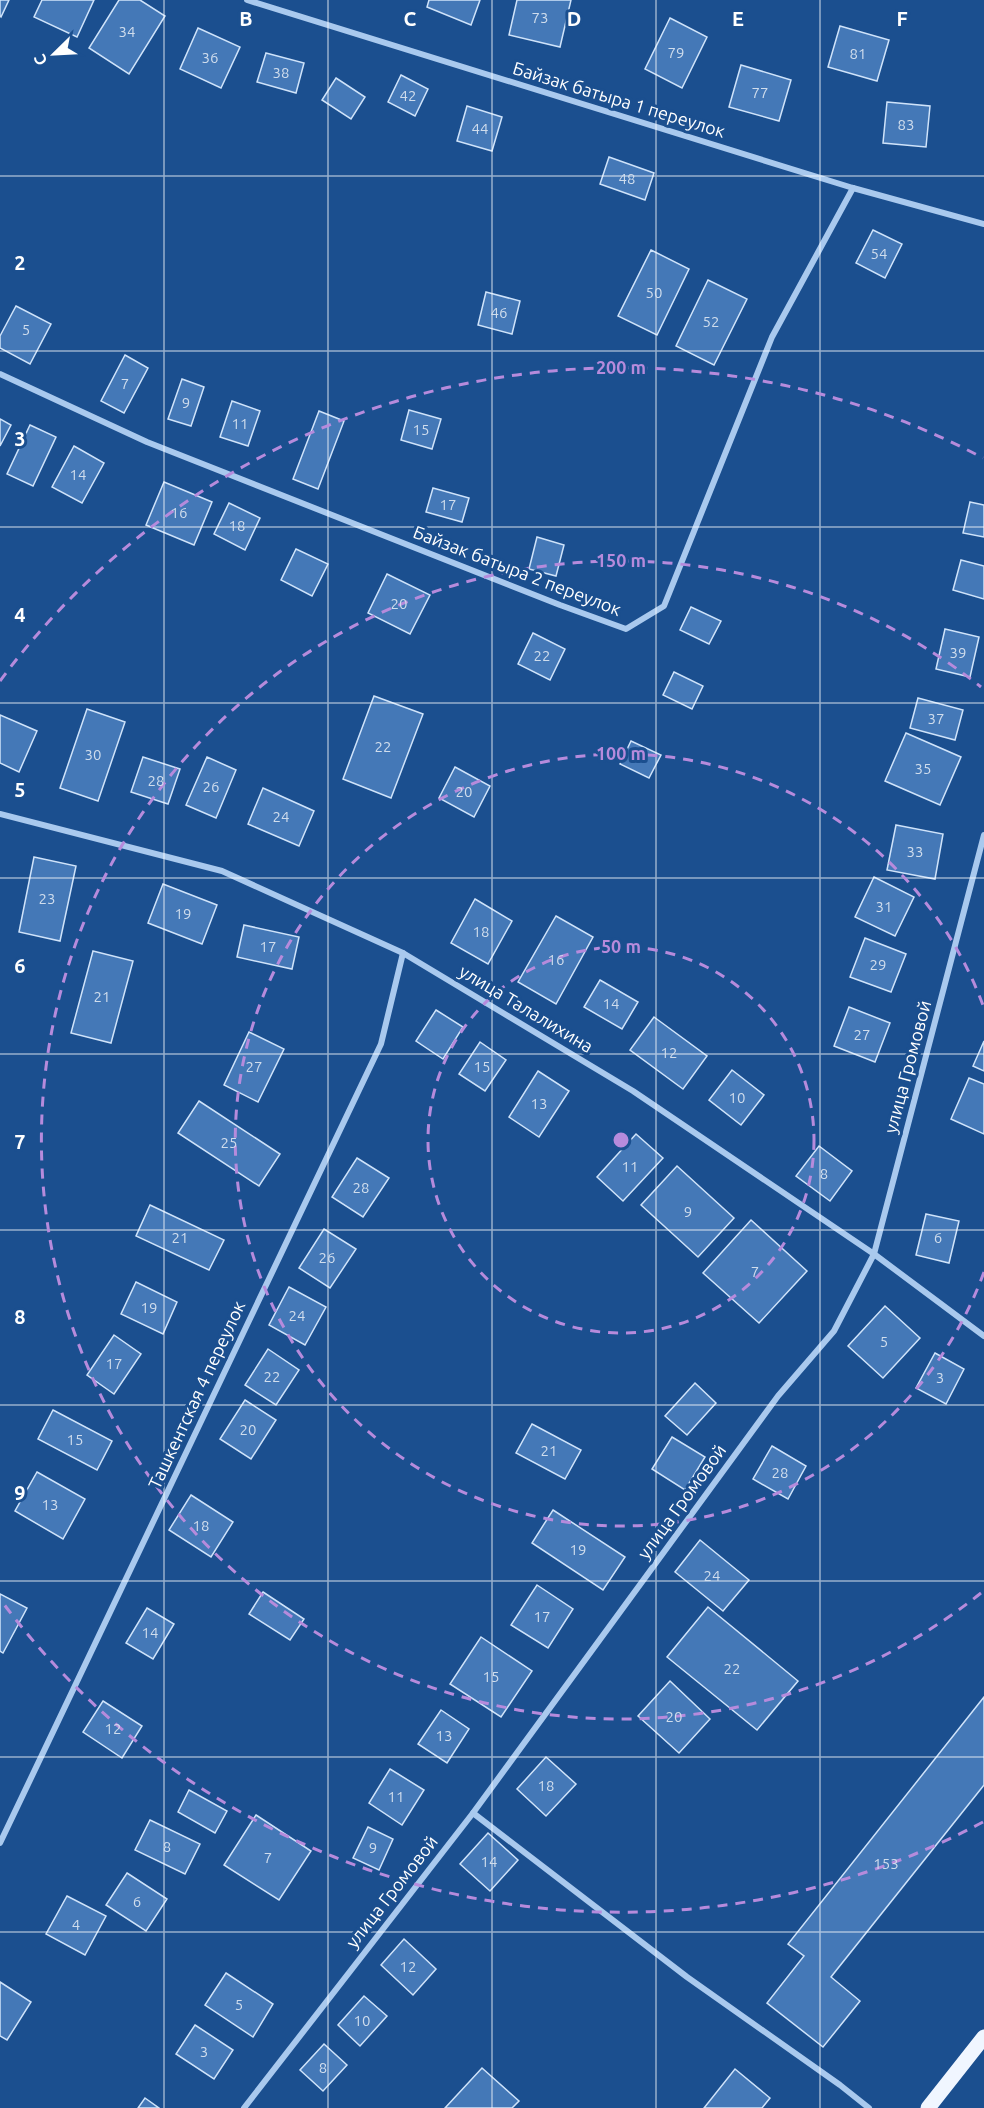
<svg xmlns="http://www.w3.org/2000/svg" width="984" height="2108" font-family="Ubuntu,sans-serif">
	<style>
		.building { fill: #4478b7; stroke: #cfe3fa; stroke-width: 1.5 }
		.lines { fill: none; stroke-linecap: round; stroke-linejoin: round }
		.minor { stroke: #a9c9ee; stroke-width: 6 }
		.primary { stroke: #f0f6ff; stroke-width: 15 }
		.grid { fill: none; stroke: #fff; stroke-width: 1.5; stroke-opacity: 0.55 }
		.ring { fill: none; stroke: #b68bdc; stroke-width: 3; stroke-dasharray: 10 8 }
		.labels { text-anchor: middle; stroke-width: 6; stroke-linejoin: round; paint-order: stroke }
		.number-label { font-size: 15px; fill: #d0dded }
		.street-label { font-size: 18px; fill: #fff; stroke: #1b4f8f }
		.grid-label { font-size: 20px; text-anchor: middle; font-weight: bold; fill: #fff; stroke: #1b4f8f; stroke-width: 6; stroke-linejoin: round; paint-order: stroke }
		.centre { fill: #b68bdc; stroke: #1b4f8f; stroke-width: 3 }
		.ring-label { font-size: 18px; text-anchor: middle; font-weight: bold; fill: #b68bdc; stroke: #1b4f8f; stroke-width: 6; stroke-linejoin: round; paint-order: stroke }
	</style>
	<rect width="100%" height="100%" fill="#1b4f8f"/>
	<g class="building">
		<polygon points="0,0 9,0 1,17 0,16"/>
		<polygon points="42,0 94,0 77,37 34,17"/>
		<polygon points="119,0 140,0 165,16 129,74 89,48"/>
		<polygon points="429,0 480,0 471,25 427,7"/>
		<polygon points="517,0 571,0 560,47 509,35"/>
		<polygon points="670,18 707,37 682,88 645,69"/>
		<polygon points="840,26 889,40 877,81 828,67"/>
		<polygon points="198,28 240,47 221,88 180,69"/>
		<polygon points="266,53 304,63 296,93 257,82"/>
		<polygon points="741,65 791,80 779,121 729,107"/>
		<polygon points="401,75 428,89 415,116 388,102"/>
		<polygon points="336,78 365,97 351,119 322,100"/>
		<polygon points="887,102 930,106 926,147 883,143"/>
		<polygon points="467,106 502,117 492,151 457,141"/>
		<polygon points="609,157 654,173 645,200 600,184"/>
		<polygon points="873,230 902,244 885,278 856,263"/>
		<polygon points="651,250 689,269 657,335 618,316"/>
		<polygon points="708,280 747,299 714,365 676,346"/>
		<polygon points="486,292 520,301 512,334 478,325"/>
		<polygon points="16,306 51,324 30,364 0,348 0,336"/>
		<polygon points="125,355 148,368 124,413 101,401"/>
		<polygon points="182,379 204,387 191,426 168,419"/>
		<polygon points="232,401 260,411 248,446 220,437"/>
		<polygon points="409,410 441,419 432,449 401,440"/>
		<polygon points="319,411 344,421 318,489 293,479"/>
		<polygon points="0,419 11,425 0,446"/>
		<polygon points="30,425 56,437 33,486 7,474"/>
		<polygon points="74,446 104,463 82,503 52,487"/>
		<polygon points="164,482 212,502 194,545 146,525"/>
		<polygon points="433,488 469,498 462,522 426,512"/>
		<polygon points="970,502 984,505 984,537 963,533"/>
		<polygon points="229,503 260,518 245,550 214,534"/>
		<polygon points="537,537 564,545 556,576 529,569"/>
		<polygon points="296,549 328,564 312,596 281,580"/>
		<polygon points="961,560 984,566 984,599 953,590"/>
		<polygon points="387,574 430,595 410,634 368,613"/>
		<polygon points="691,607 721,621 709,644 680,630"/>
		<polygon points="945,629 979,637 970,677 936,669"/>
		<polygon points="533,633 565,649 550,680 518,664"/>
		<polygon points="674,672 703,686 692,709 663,695"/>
		<polygon points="374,696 423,714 391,798 343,779"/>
		<polygon points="918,698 963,710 955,740 910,728"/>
		<polygon points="87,709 125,722 98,801 60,788"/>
		<polygon points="0,715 37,731 19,772 0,763"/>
		<polygon points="906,733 961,757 940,805 885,781"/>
		<polygon points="631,741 661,755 649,778 620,764"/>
		<polygon points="143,757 180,769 168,804 131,792"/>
		<polygon points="207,757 236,770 216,818 186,805"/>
		<polygon points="455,767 490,786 474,817 439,798"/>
		<polygon points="263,788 314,811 299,846 248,824"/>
		<polygon points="896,825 943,834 935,879 887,870"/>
		<polygon points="34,857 76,866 60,941 19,932"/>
		<polygon points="874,877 914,897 895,936 855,917"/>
		<polygon points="163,884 217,905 202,944 148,923"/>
		<polygon points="475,899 512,921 488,964 451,943"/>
		<polygon points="556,916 593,937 556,1004 518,982"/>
		<polygon points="244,925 299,937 292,969 237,957"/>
		<polygon points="865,938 906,954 891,992 850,977"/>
		<polygon points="93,951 133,961 111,1043 71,1033"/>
		<polygon points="600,980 638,1002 622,1029 584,1007"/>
		<polygon points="849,1007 890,1023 875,1062 834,1046"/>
		<polygon points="436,1010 463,1027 443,1059 416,1041"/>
		<polygon points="654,1017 707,1056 683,1089 630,1050"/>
		<polygon points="249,1032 284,1049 258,1102 224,1085"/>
		<polygon points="984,1041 984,1071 973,1066"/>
		<polygon points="480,1042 506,1060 485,1091 459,1074"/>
		<polygon points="732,1070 764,1095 741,1125 709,1100"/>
		<polygon points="538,1071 569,1091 539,1137 509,1117"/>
		<polygon points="969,1078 984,1084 984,1134 951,1119"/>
		<polygon points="199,1101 280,1154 259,1186 178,1133"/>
		<polygon points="636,1134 663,1158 623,1201 597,1177"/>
		<polygon points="819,1146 852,1171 830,1201 796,1176"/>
		<polygon points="357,1158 389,1178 363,1217 332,1197"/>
		<polygon points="677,1166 734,1218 698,1257 641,1205"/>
		<polygon points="150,1205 224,1240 209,1270 136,1236"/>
		<polygon points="926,1214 959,1221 949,1263 916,1255"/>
		<polygon points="751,1220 807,1271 759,1323 703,1273"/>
		<polygon points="324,1229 356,1249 330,1288 299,1268"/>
		<polygon points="136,1282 177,1302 163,1334 121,1314"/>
		<polygon points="289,1287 326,1307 305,1345 269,1325"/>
		<polygon points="885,1306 920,1338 883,1378 848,1346"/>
		<polygon points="114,1335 141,1354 114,1394 87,1375"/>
		<polygon points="268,1349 299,1370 276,1405 245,1385"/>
		<polygon points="935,1353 964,1369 946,1404 916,1388"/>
		<polygon points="695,1383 716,1403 687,1435 665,1416"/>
		<polygon points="245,1400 276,1420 251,1459 220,1439"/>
		<polygon points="53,1410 112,1441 97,1470 38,1439"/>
		<polygon points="532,1424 581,1450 565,1479 516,1453"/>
		<polygon points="672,1437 705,1457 685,1490 652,1469"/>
		<polygon points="772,1446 806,1466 788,1499 753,1479"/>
		<polygon points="37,1472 85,1499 63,1539 15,1511"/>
		<polygon points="191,1495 233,1522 211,1557 169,1530"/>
		<polygon points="553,1510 625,1557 603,1590 532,1543"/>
		<polygon points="700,1540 749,1580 723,1611 675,1572"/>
		<polygon points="537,1585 573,1609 548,1648 511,1625"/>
		<polygon points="263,1592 304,1619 290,1640 249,1614"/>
		<polygon points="0,1594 27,1608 3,1653 0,1651"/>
		<polygon points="708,1607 798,1681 757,1730 667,1657"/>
		<polygon points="147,1608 174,1624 153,1659 126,1643"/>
		<polygon points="481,1637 532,1671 501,1717 450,1684"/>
		<polygon points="670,1681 710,1719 679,1753 638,1716"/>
		<polygon points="984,1697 984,1785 831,1977 860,2001 823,2047 767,2003 804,1956 788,1944"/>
		<polygon points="103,1701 142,1726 122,1758 83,1732"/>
		<polygon points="441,1710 469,1729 447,1763 418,1744"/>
		<polygon points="546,1757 576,1784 546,1816 517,1789"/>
		<polygon points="390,1769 424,1790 402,1825 369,1803"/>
		<polygon points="189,1790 227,1811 215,1833 178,1812"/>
		<polygon points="256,1815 311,1851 279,1900 224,1865"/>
		<polygon points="150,1820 200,1844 185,1874 135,1850"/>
		<polygon points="368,1827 393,1839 379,1870 353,1858"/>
		<polygon points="488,1833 518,1860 490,1891 460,1864"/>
		<polygon points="127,1873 167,1899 146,1931 106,1905"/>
		<polygon points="67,1896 106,1916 85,1955 46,1934"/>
		<polygon points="404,1939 436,1969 413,1995 381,1965"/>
		<polygon points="226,1973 273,2004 253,2037 205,2005"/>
		<polygon points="0,1982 31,2002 7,2040 0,2036"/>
		<polygon points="364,1996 387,2016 360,2046 338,2025"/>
		<polygon points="195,2025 233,2050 214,2079 176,2054"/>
		<polygon points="324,2044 347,2065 323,2091 300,2070"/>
		<polygon points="482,2068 519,2101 512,2108 445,2108"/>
		<polygon points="735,2069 770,2098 762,2108 704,2108"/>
		<polygon points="145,2098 159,2108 138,2108"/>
	</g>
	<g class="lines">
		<g class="minor">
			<polyline points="247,0 853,188 984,224"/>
			<polyline points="0,374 147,442 560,605 626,629 664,606 772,337 853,188"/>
			<polyline points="0,814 222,871 403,953 633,1091 874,1254 984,1336"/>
			<polyline points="473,1813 687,1977 840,2085 869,2108"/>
			<polyline points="0,1843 381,1044 403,953"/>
			<polyline points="244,2108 473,1813 778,1396 834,1331 874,1254 984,835"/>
		</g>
		<polyline class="primary" points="928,2108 984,2037"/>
	</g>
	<path class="grid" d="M 164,0 L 164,2108M 328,0 L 328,2108M 492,0 L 492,2108M 656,0 L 656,2108M 820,0 L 820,2108M 0,176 L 984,176M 0,351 L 984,351M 0,527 L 984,527M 0,703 L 984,703M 0,878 L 984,878M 0,1054 L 984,1054M 0,1230 L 984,1230M 0,1405 L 984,1405M 0,1581 L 984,1581M 0,1757 L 984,1757M 0,1932 L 984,1932"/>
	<g class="ring">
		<circle cx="621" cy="1140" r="193"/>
		<path d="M984 1272A386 386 0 1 1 984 1008"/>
		<path d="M981 1593A579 579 0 1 1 981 687"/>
		<path d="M983 1822A772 772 0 0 1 0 1599M0 681A772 772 0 0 1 983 458"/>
	</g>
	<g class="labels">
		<g class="number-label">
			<text x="540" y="23">73</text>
			<text x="127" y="37">34</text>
			<text x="676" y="58">79</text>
			<text x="858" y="59">81</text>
			<text x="210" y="63">36</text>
			<text x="281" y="78">38</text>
			<text x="760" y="98">77</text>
			<text x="408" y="101">42</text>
			<text x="906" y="130">83</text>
			<text x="480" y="134">44</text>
			<text x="627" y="184">48</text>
			<text x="879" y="259">54</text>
			<text x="654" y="298">50</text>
			<text x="499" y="318">46</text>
			<text x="711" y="327">52</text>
			<text x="26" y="335">5</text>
			<text x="125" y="389">7</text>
			<text x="186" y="408">9</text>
			<text x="240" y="429">11</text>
			<text x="421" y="435">15</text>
			<text x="78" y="480">14</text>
			<text x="448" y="510">17</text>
			<text x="179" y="518">16</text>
			<text x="237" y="531">18</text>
			<text x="399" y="609">20</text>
			<text x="958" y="658">39</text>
			<text x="542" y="661">22</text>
			<text x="936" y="724">37</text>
			<text x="383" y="752">22</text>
			<text x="93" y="760">30</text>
			<text x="923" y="774">35</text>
			<text x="156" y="786">28</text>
			<text x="211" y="792">26</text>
			<text x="464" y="797">20</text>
			<text x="281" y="822">24</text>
			<text x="915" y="857">33</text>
			<text x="47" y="904">23</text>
			<text x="884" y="912">31</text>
			<text x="183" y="919">19</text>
			<text x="481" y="937">18</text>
			<text x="268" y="952">17</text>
			<text x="556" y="965">16</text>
			<text x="878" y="970">29</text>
			<text x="102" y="1002">21</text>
			<text x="611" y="1009">14</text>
			<text x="862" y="1040">27</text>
			<text x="669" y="1058">12</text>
			<text x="254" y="1072">27</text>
			<text x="482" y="1072">15</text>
			<text x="737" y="1103">10</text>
			<text x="539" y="1109">13</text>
			<text x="229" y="1148">25</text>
			<text x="630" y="1172">11</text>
			<text x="824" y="1179">8</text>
			<text x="361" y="1193">28</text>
			<text x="688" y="1217">9</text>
			<text x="180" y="1243">21</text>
			<text x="938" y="1243">6</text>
			<text x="327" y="1263">26</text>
			<text x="755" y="1277">7</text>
			<text x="149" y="1313">19</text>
			<text x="297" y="1321">24</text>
			<text x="884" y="1347">5</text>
			<text x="114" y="1369">17</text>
			<text x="272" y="1382">22</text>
			<text x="940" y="1383">3</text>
			<text x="248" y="1435">20</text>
			<text x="75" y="1445">15</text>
			<text x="549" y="1456">21</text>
			<text x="780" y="1478">28</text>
			<text x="50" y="1510">13</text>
			<text x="201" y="1531">18</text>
			<text x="578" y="1555">19</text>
			<text x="712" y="1581">24</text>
			<text x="542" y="1622">17</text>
			<text x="150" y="1638">14</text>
			<text x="732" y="1674">22</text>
			<text x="491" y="1682">15</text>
			<text x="674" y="1722">20</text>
			<text x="113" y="1734">12</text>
			<text x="444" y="1741">13</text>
			<text x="546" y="1791">18</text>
			<text x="396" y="1802">11</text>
			<text x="167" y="1852">8</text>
			<text x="373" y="1853">9</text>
			<text x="268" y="1863">7</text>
			<text x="489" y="1867">14</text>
			<text x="886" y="1869">153</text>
			<text x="137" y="1907">6</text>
			<text x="76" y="1930">4</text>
			<text x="408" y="1972">12</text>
			<text x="239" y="2010">5</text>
			<text x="362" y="2026">10</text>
			<text x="204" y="2057">3</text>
			<text x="323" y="2073">8</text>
		</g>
		<g class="street-label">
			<text transform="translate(619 100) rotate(17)" y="6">Байзак батыра 1 переулок</text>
			<text transform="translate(517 571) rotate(21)" y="6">Байзак батыра 2 переулок</text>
			<text transform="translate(526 1009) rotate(31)" y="6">улица Талалихина</text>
			<text transform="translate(908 1067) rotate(-75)" y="6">улица Громовой</text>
			<text transform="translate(197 1395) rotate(-65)" y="6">Ташкентская 4 переулок</text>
			<text transform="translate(682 1502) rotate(-54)" y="6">улица Громовой</text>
			<text transform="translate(392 1892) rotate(-52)" y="6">улица Громовой</text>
		</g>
	</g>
	<g class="grid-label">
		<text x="246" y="26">B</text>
		<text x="410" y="26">C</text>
		<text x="574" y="26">D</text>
		<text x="738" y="26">E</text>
		<text x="902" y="26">F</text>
		<text x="20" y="270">2</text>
		<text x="20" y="446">3</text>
		<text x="20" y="622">4</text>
		<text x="20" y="797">5</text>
		<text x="20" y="973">6</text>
		<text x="20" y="1149">7</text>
		<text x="20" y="1324">8</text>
		<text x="20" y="1500">9</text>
	</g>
	<circle cx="621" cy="1140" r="9" class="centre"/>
	<g class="ring-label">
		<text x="621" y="374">200 m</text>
		<text x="621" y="567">150 m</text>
		<text x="621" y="760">100 m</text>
		<text x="621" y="953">50 m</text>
	</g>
	<g transform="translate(54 54) rotate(246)" stroke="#1b4f8f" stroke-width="4.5" paint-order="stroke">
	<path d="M0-4.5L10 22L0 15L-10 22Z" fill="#ffffff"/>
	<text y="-9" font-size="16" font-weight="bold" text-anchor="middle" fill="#ffffff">С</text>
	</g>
</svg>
